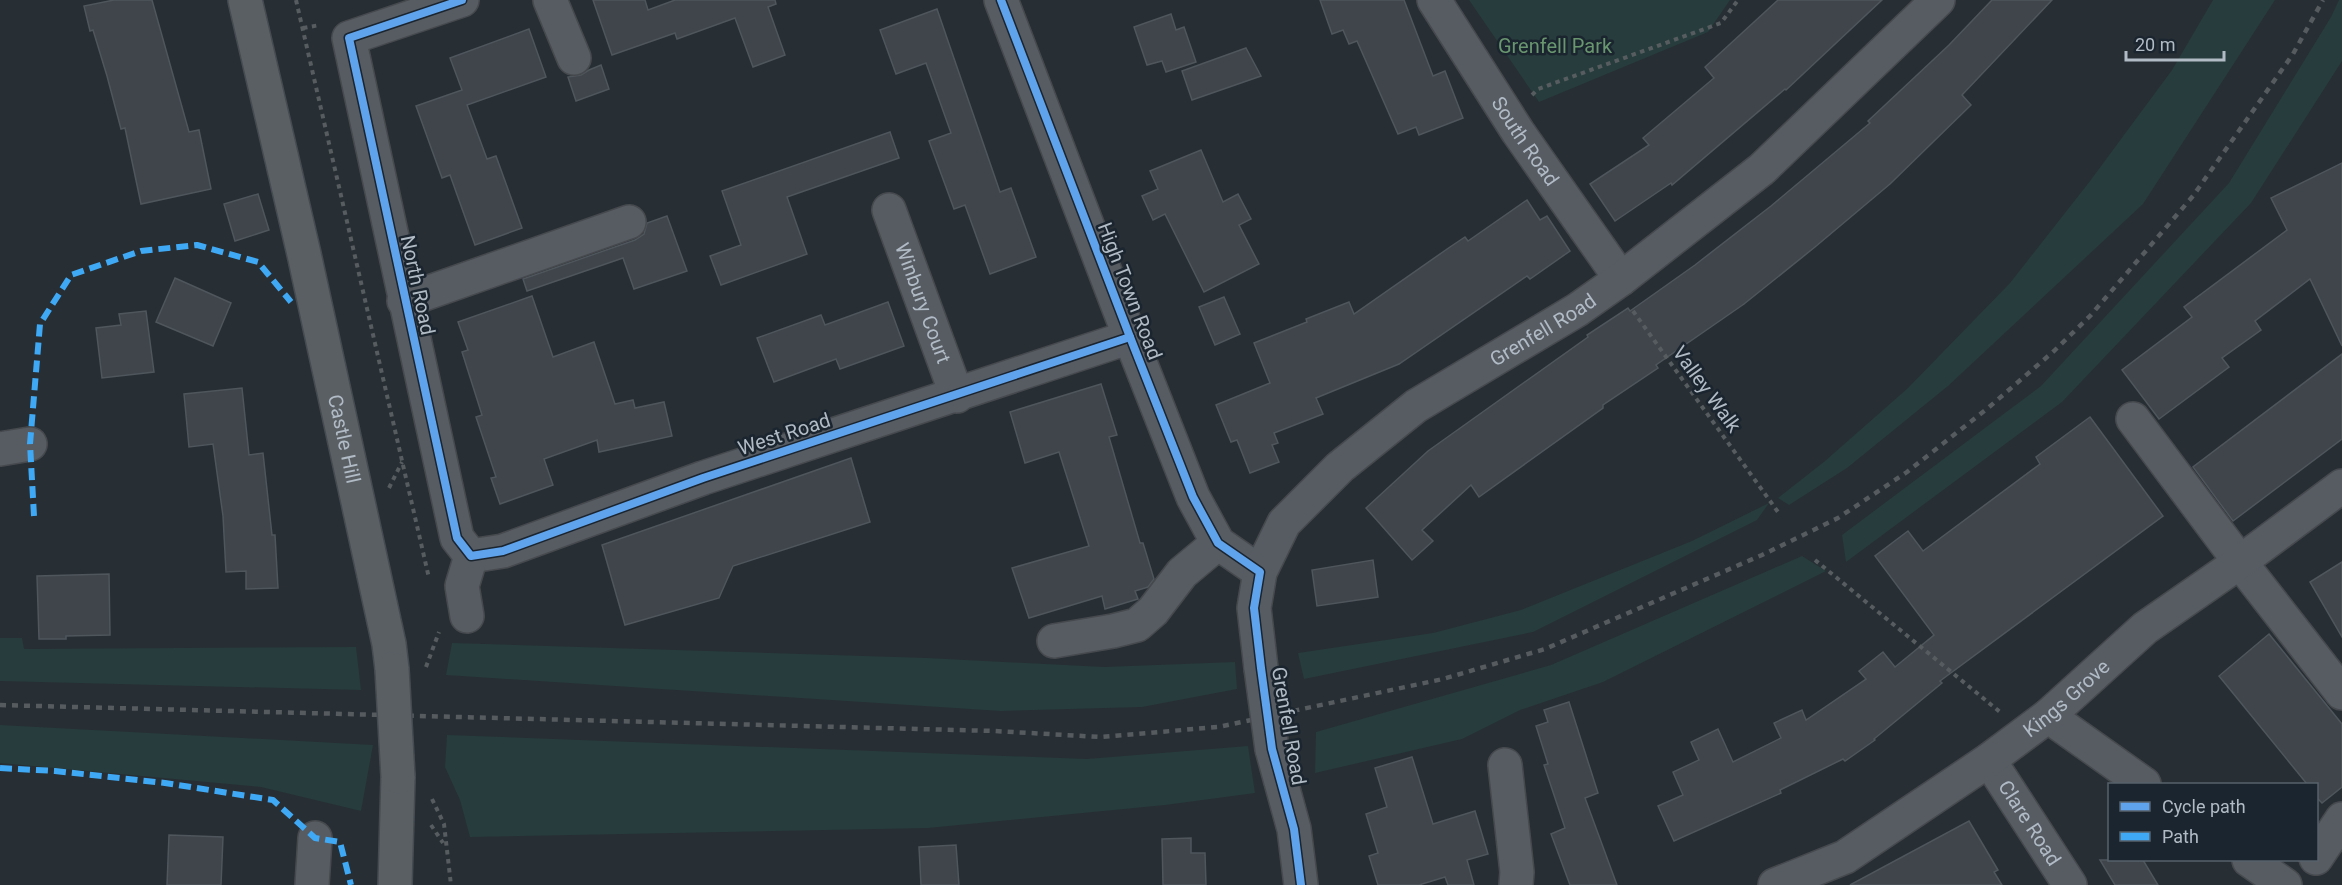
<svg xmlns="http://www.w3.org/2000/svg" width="2342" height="885" font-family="Roboto,sans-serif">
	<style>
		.green { fill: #273c3c }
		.building { fill: #3f454b; stroke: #4f565c; stroke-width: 1.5 }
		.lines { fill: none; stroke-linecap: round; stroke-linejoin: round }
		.minor-casing { stroke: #464a4f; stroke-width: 36 }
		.major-casing { stroke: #454b51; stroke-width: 36 }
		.path { stroke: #565c60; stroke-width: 4; stroke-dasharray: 4.5 4.5; stroke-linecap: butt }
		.minor { stroke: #575c63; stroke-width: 33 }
		.major { stroke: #5a5f64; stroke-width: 33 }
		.rail { stroke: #565b60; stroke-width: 4.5; stroke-dasharray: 6 6; stroke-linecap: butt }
		.minor-bridge-casing { stroke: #464a4f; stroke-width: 36; stroke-linecap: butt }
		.major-bridge-casing { stroke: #454b51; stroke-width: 36; stroke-linecap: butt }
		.minor-bridge { stroke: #575c63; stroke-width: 33 }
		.major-bridge { stroke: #5a5f64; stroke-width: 33 }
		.quiet { stroke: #3fa9f5; stroke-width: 6; stroke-dasharray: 12 6; stroke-linecap: butt }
		.cycleway-casing { stroke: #1b252f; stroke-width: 11 }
		.cycleway { stroke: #60a3ed; stroke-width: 8 }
		.labels { text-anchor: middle; stroke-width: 5; stroke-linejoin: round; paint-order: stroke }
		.park-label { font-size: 20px; fill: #69966f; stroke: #1b252f }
		.street-label { font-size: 20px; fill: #b1bbc6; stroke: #1b252f }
	</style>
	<rect width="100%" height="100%" fill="#272e34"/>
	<g class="green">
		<polygon points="1469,0 1730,0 1708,32 1539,102"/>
		<polygon points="2213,0 2275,0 2143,204 1948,386 1847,468 1789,505 1778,498 1825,461 1908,388 2010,283 2090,181 2172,70"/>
		<polygon points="2339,0 2342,0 2342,61 2251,203 2062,402 1846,562 1842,535 2041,386 2229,183 2331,17"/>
		<polygon points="1769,503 1757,520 1533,632 1304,679 1298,653 1433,633 1521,610 1692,541"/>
		<polygon points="1802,556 1826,571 1603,682 1520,710 1462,739 1315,773 1316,732 1551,665"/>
		<polygon points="0,638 22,638 24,649 356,647 361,690 0,681"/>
		<polygon points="452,643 927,658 1104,667 1235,662 1237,689 1142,707 1001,711 446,675"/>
		<polygon points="0,725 373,745 361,811 261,787 0,763"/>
		<polygon points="447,735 1087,759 1248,746 1255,793 1165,805 928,828 470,837 460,800 445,767"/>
	</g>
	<g class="building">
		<polygon points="114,0 152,0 189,132 199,130 211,189 141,204 125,128 121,129 107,76 93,30 90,31 84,6"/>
		<polygon points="593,0 645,0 648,10 675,0 775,0 776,4 768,7 785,55 753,67 735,18 677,39 675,33 612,55"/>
		<polygon points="1320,0 1404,0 1433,76 1445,71 1463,118 1419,135 1416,127 1398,134 1357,41 1349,44 1343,30 1332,34"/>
		<polygon points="1778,0 1882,0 1786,90 1785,89 1672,185 1671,183 1615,221 1590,184 1649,145 1643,138 1714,78 1705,67"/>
		<polygon points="1992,0 2052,0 1962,95 1971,105 1890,184 1815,247 1744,304 1656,365 1658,368 1603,405 1603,408 1479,497 1471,485 1422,530 1433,541 1412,560 1366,508 1428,451 1588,337 1587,335 1628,308 1630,311 1695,265 1771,206 1870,123 1868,121 1949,45"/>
		<polygon points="937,9 1000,192 1011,188 1036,257 990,274 965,205 954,209 929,141 951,133 926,63 896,74 880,30"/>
		<polygon points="1171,14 1176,30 1184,27 1196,62 1166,72 1162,61 1147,65 1134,27"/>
		<polygon points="529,29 546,77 467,105 487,159 496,156 522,228 475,245 450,175 442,178 416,106 462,90 450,58"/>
		<polygon points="1246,48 1261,76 1192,100 1182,71"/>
		<polygon points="601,65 609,89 576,101 568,77 581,75 589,70"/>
		<polygon points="890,132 899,158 787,197 807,254 721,285 710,256 741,245 722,191"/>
		<polygon points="1201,150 1223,202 1238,194 1251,219 1239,225 1259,264 1204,292 1165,214 1153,220 1142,196 1158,189 1150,171"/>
		<polygon points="2342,163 2342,346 2310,279 2255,321 2261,330 2222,358 2229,367 2159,419 2122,370 2192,317 2184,307 2287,230 2271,198"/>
		<polygon points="258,194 269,230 235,241 224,204"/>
		<polygon points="1527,200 1540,220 1547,216 1570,251 1530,279 1527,276 1399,364 1316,398 1323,414 1274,433 1278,443 1272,445 1279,462 1250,473 1237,440 1231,442 1216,405 1270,383 1254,343 1307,322 1306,319 1349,302 1354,314 1450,247 1465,237 1468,241"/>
		<polygon points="667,216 687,271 634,289 623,258 527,291 523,279 635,240 644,234 647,223"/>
		<polygon points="175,278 231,303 213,346 156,322"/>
		<polygon points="532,296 553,357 594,342 615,404 633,400 635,408 664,402 672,436 599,452 597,440 544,459 553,485 500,504 491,478 496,477 476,417 482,415 462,352 468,350 458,322"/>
		<polygon points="1224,297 1240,334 1215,345 1199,307"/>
		<polygon points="888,302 904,346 840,369 836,359 774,382 757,338 821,315 825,325"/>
		<polygon points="146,311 154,372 102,378 96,328 121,325 119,314"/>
		<polygon points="2342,354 2342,439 2233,521 2193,467"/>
		<polygon points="1101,384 1117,435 1109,437 1140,543 1143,543 1154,579 1148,587 1135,591 1138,599 1105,609 1102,596 1029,618 1012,568 1089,546 1059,452 1025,463 1010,412"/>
		<polygon points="242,388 249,455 263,453 272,535 275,535 278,588 246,589 246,571 226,572 223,516 213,444 189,447 184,394"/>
		<polygon points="2090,417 2163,516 1940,681 1942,683 1874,739 1875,740 1845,761 1843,759 1780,790 1781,793 1674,841 1658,806 1683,795 1673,772 1699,760 1691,742 1718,729 1733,762 1781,738 1774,723 1802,710 1806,720 1866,679 1859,671 1883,652 1895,667 1934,635 1875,556 1908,531 1923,551 2040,464 2036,457"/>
		<polygon points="851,458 870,522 733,566 719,598 625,625 602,545"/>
		<polygon points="1373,560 1378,597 1317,606 1312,570"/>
		<polygon points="2342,562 2342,637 2310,582"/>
		<polygon points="109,574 110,635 66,636 66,639 39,639 37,576"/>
		<polygon points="2269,634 2342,724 2342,787 2322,803 2316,797 2316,784 2307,784 2219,676"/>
		<polygon points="1569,702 1598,793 1585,798 1617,885 1570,885 1551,834 1565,828 1544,765 1548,764 1536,726 1548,722 1544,710"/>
		<polygon points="1412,757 1433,824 1475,811 1488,854 1467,860 1474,885 1448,885 1445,877 1419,885 1378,885 1369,856 1378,853 1366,814 1387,807 1375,768"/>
		<polygon points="1969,821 1998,870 1994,872 2002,885 1850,885"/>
		<polygon points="169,835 223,837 221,885 167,885"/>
		<polygon points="1191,838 1191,853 1205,853 1206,885 1163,885 1162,839"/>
		<polygon points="956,845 959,885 921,885 919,847"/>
		<polygon points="2100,860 2143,860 2158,885 2115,885"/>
	</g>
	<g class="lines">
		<g class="minor-casing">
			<g id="minor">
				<polyline points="462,0 349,38 457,538 471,556 503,551 703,478 1130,337"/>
				<polyline points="550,0 574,58"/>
				<polyline points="1001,0 1130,337 1193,497 1218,543 1260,572"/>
				<path id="s1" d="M 1434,0 L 1518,132 L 1621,279"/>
				<path id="s2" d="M 889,210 L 957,396"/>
				<polyline points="404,301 629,222"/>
				<polyline points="2133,419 2240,562 2342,693"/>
				<polyline points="0,449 30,444"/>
				<polyline points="467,616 462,586 471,556"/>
				<polyline points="1054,641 1113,631 1137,625 1153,611 1182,573 1218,543"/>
				<path id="s3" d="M 1261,668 L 1254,608 L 1260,572 L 1284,523 L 1340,467 L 1416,406 L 1577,310 L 1621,279 L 1762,169 L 1938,0"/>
				<polyline points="2048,716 2144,784"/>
				<polyline points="1272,749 1294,829 1301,885"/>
				<path id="s4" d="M 1989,760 L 2070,885"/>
				<polyline points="1505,765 1517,872 1516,885"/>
				<polyline points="2316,858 2342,819"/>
				<polyline points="2249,860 2285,885"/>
				<polyline points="312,885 315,838"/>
				<path id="s5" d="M 1775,885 L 1845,857 L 1989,760 L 2048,716 L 2145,628 L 2240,562 L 2342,486"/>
			</g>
		</g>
		<g class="major-casing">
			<g id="major">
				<path id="s6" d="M 245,0 L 304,254 L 389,644 L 392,669"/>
				<polyline points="395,885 398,777"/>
			</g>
		</g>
		<g class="path">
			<polyline points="296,0 429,578"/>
			<polyline points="303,28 320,25"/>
			<polyline points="1532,95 1538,89 1721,23 1738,0"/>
			<polyline points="1633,311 1778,512"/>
			<polyline points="389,488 402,462"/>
			<polyline points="1815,560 2000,712"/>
			<polyline points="426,667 439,632"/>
			<polyline points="432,799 444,824 451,885"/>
			<polyline points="431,825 443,843"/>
		</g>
		<use href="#minor" class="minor"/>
		<use href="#major" class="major"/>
		<polyline class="rail" points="0,705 995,731 1100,737 1218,727 1443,679 1545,649 1762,555 1838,518 1907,472 1988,408 2054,351 2090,316 2193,196 2293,54 2323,0"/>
		<g class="minor-bridge-casing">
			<polyline id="minor-bridge" points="1261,668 1272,749"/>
		</g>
		<g class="major-bridge-casing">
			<polyline id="major-bridge" points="392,669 398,777"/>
		</g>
		<use href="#minor-bridge" class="minor-bridge"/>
		<use href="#major-bridge" class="major-bridge"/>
		<g class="quiet">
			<polyline points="34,516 30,444 40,324 71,275 141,251 197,245 258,262 291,302"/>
			<polyline points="0,768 55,771 165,783 273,800 315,838 340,842 351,885"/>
		</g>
		<g class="cycleway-casing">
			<g id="cycleway">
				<polyline points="462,0 349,38 457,538 471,556 503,551 703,478 1130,337"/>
				<polyline points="1001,0 1130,337 1193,497 1218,543 1260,572 1254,608 1261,668 1272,749 1294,829 1301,885"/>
			</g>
		</g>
		<use href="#cycleway" class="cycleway"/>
	</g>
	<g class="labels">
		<g class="park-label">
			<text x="1555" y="53">Grenfell Park</text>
		</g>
		<g class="street-label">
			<text dy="7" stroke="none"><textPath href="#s1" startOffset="168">South Road</textPath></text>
			<text transform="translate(418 285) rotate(78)" y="7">North Road</text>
			<text transform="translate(1130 291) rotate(69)" y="7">High Town Road</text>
			<text dy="7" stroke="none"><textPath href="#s2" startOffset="99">Winbury Court</textPath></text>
			<text dy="7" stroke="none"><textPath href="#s3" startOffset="476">Grenfell Road</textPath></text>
			<text transform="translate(1707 389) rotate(54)" y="7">Valley Walk</text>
			<text transform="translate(784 434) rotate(-18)" y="7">West Road</text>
			<text dy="7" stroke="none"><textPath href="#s6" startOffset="450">Castle Hill</textPath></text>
			<text dy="7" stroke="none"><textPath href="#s5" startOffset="348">Kings Grove</textPath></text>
			<text transform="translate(1289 726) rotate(80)" y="7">Grenfell Road</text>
			<text dy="7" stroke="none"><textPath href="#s4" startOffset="75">Clare Road</textPath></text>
		</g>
	</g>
	<rect x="2108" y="783" width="210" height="78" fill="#1b252f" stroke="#57616b" stroke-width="1.5"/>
	<rect x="2120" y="802" width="30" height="9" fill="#60a3ed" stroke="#57616b" stroke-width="1.5"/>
	<text x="2162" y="813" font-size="18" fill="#b1bbc6">Cycle path</text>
	<rect x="2120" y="832" width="30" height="9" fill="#3fa9f5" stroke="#57616b" stroke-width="1.5"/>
	<text x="2162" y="843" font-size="18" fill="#b1bbc6">Path</text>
	<path d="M2126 51v9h98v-9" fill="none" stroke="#b1bbc6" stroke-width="3"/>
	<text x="2135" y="51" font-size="18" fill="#b1bbc6" stroke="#1b252f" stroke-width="4.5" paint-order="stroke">20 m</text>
</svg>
